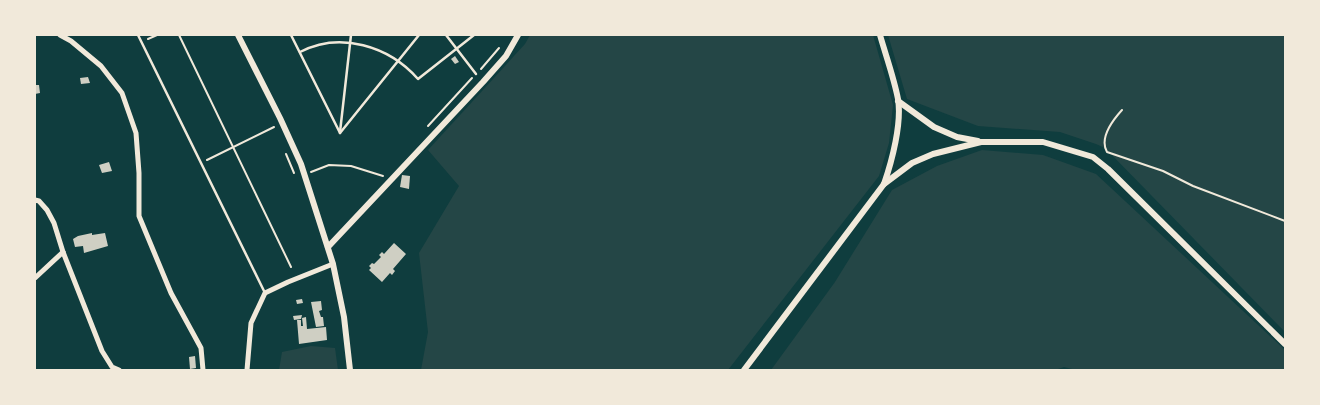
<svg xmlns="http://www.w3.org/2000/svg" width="1320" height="405" font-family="Merriweather,serif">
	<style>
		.green { fill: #244646 }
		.building { fill: #cfcfc3 }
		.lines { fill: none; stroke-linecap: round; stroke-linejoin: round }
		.path { stroke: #f1e9da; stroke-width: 2 }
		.service { stroke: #f1e9da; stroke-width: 2.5 }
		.minor { stroke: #f1e9da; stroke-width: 5 }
		.tertiary { stroke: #f1e9da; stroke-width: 6 }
	</style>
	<rect width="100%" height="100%" fill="#0f3d3e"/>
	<g class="green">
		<polygon points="530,35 873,35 893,105 889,143 879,176 728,370 421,370 428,332 419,253 459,186 428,150 525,44"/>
		<polygon points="888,35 1285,35 1285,332 1105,148 1096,144 1060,132 978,126 907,99"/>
		<polygon points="982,150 1043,155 1096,174 1285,350 1285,370 1076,370 1064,367 1055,370 771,370 835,282 892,190 937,166"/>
		<polygon points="311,346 335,348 338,370 279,370 282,352"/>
	</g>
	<g class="building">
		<polygon points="455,56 459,62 455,64 451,59"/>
		<polygon points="88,77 90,83 81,84 80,78"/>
		<polygon points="35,85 39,85 40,93 35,94"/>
		<polygon points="109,162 112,171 102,173 99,165"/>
		<polygon points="402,175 410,176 409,189 400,187"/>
		<polygon points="92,233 92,235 105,233 108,246 84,253 83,246 75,247 73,239 78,236"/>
		<polygon points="394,243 406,254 393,269 395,271 392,275 390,273 382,282 369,270 371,268 369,266 372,263 374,264 381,257 379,255 382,252 384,254"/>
		<polygon points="302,299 303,303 297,304 296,300"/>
		<polygon points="321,301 322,310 319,311 321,317 323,317 324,326 316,327 311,302"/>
		<polygon points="302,315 301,319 294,320 293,316"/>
		<polygon points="306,317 307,329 326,327 327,340 299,344 297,320 301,320 301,326 303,326 302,318"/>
		<polygon points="195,356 196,368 190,369 189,357"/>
	</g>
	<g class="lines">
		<g class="path">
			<polyline points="179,35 291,267"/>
			<polyline points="148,39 157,35"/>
			<polyline points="481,69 499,48"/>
			<path d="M 1122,110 C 1112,121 1099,138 1107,152 L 1163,171 L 1193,186 L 1285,221"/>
			<polyline points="428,126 472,78"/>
			<polyline points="286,154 294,173"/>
			<polyline points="207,160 274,127"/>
			<polyline points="311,172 329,165 351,166 383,176"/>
		</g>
		<g class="service">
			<polyline points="138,35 265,293"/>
			<polyline points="291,35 340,133"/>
			<polyline points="446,35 476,74"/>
			<path d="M 300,52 C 340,31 389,46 418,79 L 474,35"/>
			<polyline points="340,132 351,35"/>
			<polyline points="340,133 419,35"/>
		</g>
		<g class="minor">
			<polyline points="60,35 71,41 101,66 122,93 136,133 139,173 139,216 171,293 201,348 203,370"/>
			<polyline points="35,200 39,201 47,210 54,223 63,252 102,351 112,367 119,370"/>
			<polyline points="35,278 63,252"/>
			<polyline points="247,370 251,323 265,293 288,282 333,264"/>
		</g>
		<g class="tertiary">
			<polyline points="238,35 280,118 301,164 333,264 344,317 350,370"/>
			<polyline points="898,101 934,127 957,137 978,141"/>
			<polyline points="884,184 912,163 933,154 981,142 1043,142 1093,157 1108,169 1285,344"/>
			<polyline points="328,247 483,82 506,56 518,35"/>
			<path d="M 744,370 L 884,184 C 892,161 902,123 898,99 C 894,78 886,56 880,35"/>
		</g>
	</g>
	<rect width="1320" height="405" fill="none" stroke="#f1e9da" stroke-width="72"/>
</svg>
